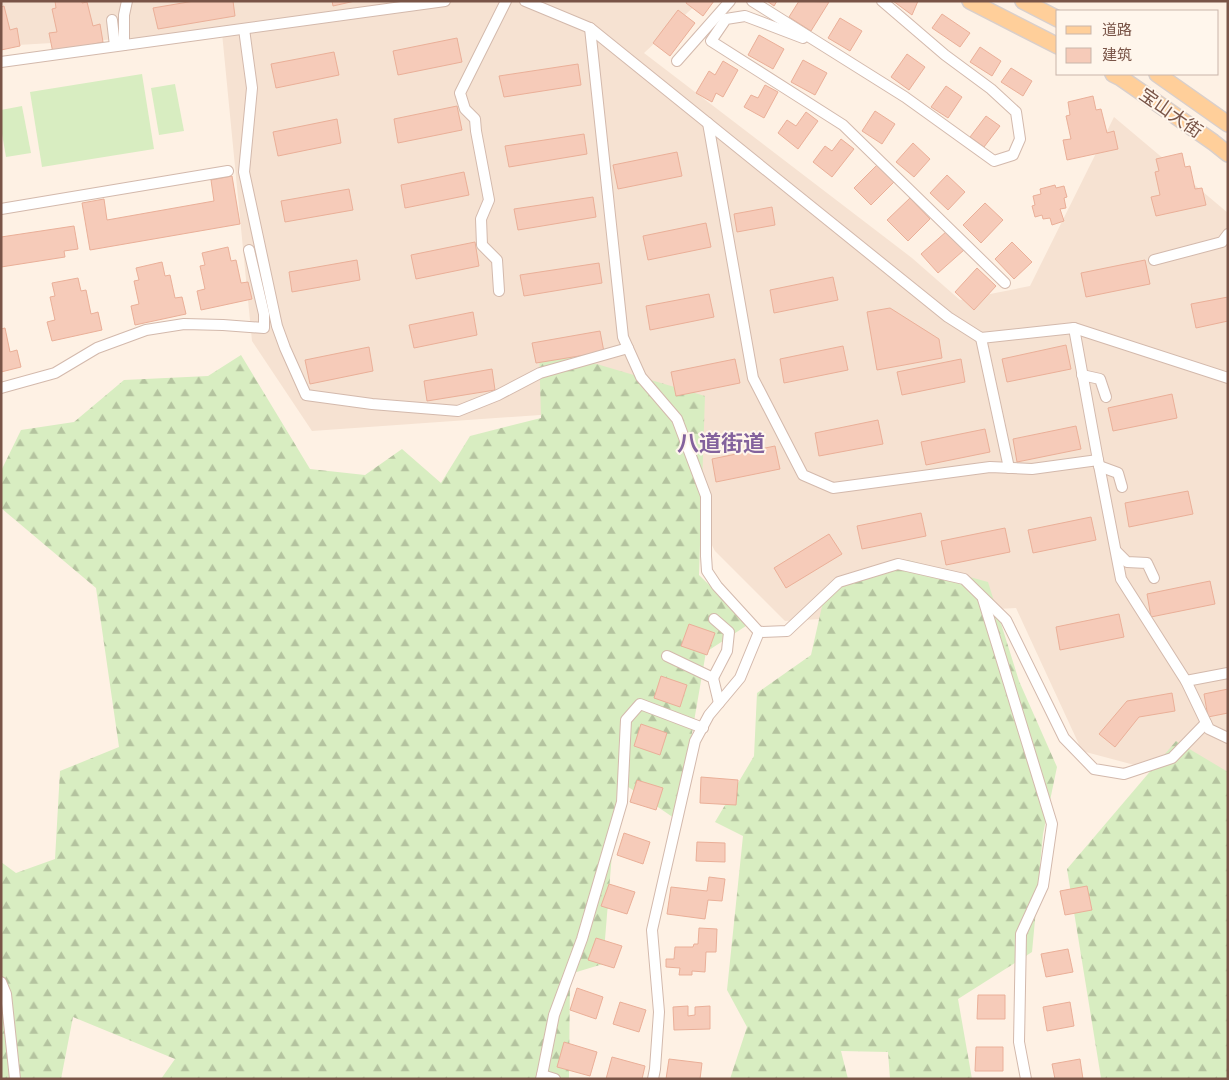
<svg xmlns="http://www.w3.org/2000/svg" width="1229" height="1080" font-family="'Asap Condensed','Noto Sans SC',sans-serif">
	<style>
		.residential { fill: #f6e2d2 }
		.forest { fill: url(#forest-firs) }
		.garden { fill: #d8edc1 }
		.building { fill: #f6cbb9; stroke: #eaaf98 }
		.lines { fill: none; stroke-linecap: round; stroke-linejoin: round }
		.minor-casing { stroke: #d3b9ac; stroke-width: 12 }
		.primary-casing { stroke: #d9cfcb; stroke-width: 18 }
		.minor { stroke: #fff; stroke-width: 10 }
		.primary { stroke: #ffcf9a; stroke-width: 15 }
		.labels { text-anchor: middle; stroke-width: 4; stroke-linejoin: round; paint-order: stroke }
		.street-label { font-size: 18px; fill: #795447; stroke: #fff6ec }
		.district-label { font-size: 22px; font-weight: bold; fill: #83629d; stroke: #fff6ec }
	</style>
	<defs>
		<pattern id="forest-firs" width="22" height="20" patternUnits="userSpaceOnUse" patternTransform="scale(1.25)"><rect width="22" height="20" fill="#d8edc1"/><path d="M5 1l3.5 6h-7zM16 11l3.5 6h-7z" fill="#b4c39f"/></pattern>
	</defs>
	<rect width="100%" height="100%" fill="#fef1e4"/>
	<polygon class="residential" points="1,1 700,1 644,53 912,258 960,300 1030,286 1114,117 1228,213 1228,790 1082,751 1016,608 785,621 715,551 640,408 312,431 252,341 222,33 1,46"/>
	<g class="forest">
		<polygon points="539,347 705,396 699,575 749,624 706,652 677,820 618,780 603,964 570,974 569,1079 161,1079 175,1059 73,1017 61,1079 1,1079 1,862 16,873 55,859 60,771 119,747 96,588 1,508 1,471 21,430 74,422 124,380 208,376 241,355 310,469 365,475 402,449 441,483 470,436 541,418"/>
		<polygon points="908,560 988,582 1019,681 1057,767 1043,834 1032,952 958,999 972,1079 890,1079 888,1052 841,1051 848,1079 730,1079 747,1027 727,990 743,836 715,822 754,756 757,693 811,655 825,593"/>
		<polygon points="1176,741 1228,772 1228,1079 1103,1079 1101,1078 1067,869"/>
	</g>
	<g class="garden">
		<polygon points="142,74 154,149 42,167 30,92"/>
		<polygon points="175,84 184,131 159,135 151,88"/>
		<polygon points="22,106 31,153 6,157 1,128 1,110"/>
	</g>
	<g class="building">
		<polygon points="55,1 82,1 82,3 87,2 93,26 100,24 103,42 53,53 49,33 57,32 52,9 56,8"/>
		<polygon points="194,1 233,1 235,16 158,29 153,8"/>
		<polygon points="332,1 355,1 333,6"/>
		<polygon points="687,1 714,1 703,16 686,3"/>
		<polygon points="767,1 777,1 774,6"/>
		<polygon points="799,1 829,2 811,31 789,17"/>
		<polygon points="893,1 918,1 912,15"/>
		<polygon points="4,6 10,30 17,28 20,46 1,50 1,7"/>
		<polygon points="678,10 695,23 670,56 653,43"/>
		<polygon points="942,14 970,33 960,47 932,28"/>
		<polygon points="840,18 862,31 850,51 828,38"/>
		<polygon points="759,35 784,49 773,69 748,55"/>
		<polygon points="457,38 462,62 398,75 393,51"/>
		<polygon points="980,47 1001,61 992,76 970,62"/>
		<polygon points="334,52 339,75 276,88 271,64"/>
		<polygon points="907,54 925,67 909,90 891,77"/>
		<polygon points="803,60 827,73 815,95 791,82"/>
		<polygon points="723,61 738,70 723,97 716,93 712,102 696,93 709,71 715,75"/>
		<polygon points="578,64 581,85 504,97 499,76"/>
		<polygon points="1011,68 1032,81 1023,96 1001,82"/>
		<polygon points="765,85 778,92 764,118 744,107 751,95 758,98"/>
		<polygon points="946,86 962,97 948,118 931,107"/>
		<polygon points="1093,96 1096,110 1101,109 1107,133 1114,131 1118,149 1067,160 1063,140 1071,139 1066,116 1070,115 1068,102"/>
		<polygon points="457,106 462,130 398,143 394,119"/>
		<polygon points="875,111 895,124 882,144 862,131"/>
		<polygon points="806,112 818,121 798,149 778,133 787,120 796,126"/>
		<polygon points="986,116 1000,126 984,147 970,137"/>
		<polygon points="337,119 341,143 278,156 273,132"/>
		<polygon points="584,134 587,154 509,167 505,146"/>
		<polygon points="841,139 854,149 832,177 813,162 825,146 832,151"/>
		<polygon points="913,143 930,159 914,177 896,162"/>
		<polygon points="677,152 682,176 618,189 613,165"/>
		<polygon points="1182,153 1185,167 1190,166 1195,189 1202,188 1206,205 1156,216 1151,197 1160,195 1155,172 1159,171 1156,159"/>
		<polygon points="878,164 895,181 871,205 854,188"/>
		<polygon points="464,172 469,195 405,208 401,185"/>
		<polygon points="947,175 965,192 948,210 930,193"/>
		<polygon points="232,176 240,224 90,250 82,203 104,199 107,220 214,201 211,180"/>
		<polygon points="1055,185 1056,188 1064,186 1067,197 1064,198 1066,208 1060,209 1064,221 1052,225 1050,218 1043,219 1042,215 1035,217 1032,206 1035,205 1033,196 1041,194 1040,189"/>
		<polygon points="349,189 353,210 285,222 281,201"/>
		<polygon points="593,197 596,217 518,230 514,209"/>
		<polygon points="910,198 930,219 908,241 887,220"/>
		<polygon points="985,203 1003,220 981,243 963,225"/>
		<polygon points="772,207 775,225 737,232 734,214"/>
		<polygon points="706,223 711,247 648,260 643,236"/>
		<polygon points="74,226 78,249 64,251 65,257 1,267 1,237"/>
		<polygon points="947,231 964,250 938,273 921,254"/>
		<polygon points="475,242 479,266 416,279 411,255"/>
		<polygon points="1012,242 1032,262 1014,279 995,259"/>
		<polygon points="228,247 231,261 236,260 241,283 248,282 252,299 201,310 197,291 205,289 200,266 205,265 202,253"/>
		<polygon points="357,260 360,280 292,292 289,272"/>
		<polygon points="1145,260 1150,284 1086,297 1081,273"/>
		<polygon points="162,262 165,276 170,275 175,298 182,297 186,314 135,325 131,306 139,304 134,281 139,280 136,268"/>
		<polygon points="599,263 602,283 524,296 520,275"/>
		<polygon points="977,268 996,286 974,310 955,292"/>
		<polygon points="833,277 838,300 774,313 770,290"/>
		<polygon points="78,278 81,291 86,290 91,314 98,312 102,330 52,341 47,322 55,320 50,297 55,296 52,283"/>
		<polygon points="709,294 714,317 650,330 646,306"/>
		<polygon points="1228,297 1228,321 1196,328 1191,304"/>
		<polygon points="890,308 939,339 942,358 877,370 867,312"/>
		<polygon points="473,312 477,335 414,348 409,325"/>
		<polygon points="5,328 10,352 17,350 21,367 1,372 1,329"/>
		<polygon points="600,331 604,352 536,363 532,343"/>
		<polygon points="1066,345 1071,369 1007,382 1002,359"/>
		<polygon points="843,346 848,370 784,383 780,359"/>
		<polygon points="369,347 373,371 310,384 305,360"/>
		<polygon points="735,359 740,383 676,396 671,372"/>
		<polygon points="961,359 965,382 902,395 897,372"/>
		<polygon points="492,369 495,390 427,401 424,381"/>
		<polygon points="1172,394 1177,418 1113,431 1108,408"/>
		<polygon points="878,420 883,444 819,456 815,433"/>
		<polygon points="1076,426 1081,449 1017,462 1013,439"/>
		<polygon points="985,429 990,452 926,465 921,442"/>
		<polygon points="775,446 780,469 716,482 712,459"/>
		<polygon points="1188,491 1193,514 1129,527 1125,503"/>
		<polygon points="921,513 926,536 862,549 857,526"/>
		<polygon points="1091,517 1096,540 1033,553 1028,530"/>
		<polygon points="1005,528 1010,552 946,565 941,541"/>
		<polygon points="829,534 842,554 786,588 774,568"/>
		<polygon points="1210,581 1215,604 1151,617 1147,594"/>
		<polygon points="1119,614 1124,637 1060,650 1056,627"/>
		<polygon points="689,624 715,633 707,655 681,646"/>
		<polygon points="661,676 687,685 680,707 654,698"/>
		<polygon points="1228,689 1228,713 1208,717 1204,694"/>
		<polygon points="1172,693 1175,711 1139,717 1115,747 1099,734 1127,701"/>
		<polygon points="641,724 667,733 660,755 634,746"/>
		<polygon points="701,777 738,780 736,805 700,803"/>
		<polygon points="637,780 663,788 656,810 630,802"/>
		<polygon points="624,833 650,842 643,864 617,855"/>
		<polygon points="697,842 725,843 725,862 696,861"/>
		<polygon points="709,877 725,879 722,901 708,900 705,919 667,914 671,887 707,891"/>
		<polygon points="609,884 635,892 627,914 601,906"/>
		<polygon points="1087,886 1092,910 1065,915 1060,891"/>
		<polygon points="699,928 717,929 716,952 706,952 705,972 692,971 692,975 679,975 680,968 666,967 666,959 674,959 675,947 693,947 694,944 698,944"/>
		<polygon points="596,938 622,946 614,968 588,960"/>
		<polygon points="1068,949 1073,972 1046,977 1041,954"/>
		<polygon points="577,988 603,997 596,1019 570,1010"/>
		<polygon points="978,995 1005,995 1005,1019 977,1019"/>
		<polygon points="620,1002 646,1010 639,1032 613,1024"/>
		<polygon points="1070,1002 1074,1026 1047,1031 1043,1007"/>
		<polygon points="688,1006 688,1016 695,1015 695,1007 710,1006 710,1029 674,1030 673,1007"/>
		<polygon points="564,1042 597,1052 590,1076 557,1067"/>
		<polygon points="976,1047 1003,1047 1003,1071 975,1071"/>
		<polygon points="612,1057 645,1066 642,1079 606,1079"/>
		<polygon points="669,1059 702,1063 700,1079 666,1079"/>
		<polygon points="1080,1059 1083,1079 1055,1079 1052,1064"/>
	</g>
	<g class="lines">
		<g class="minor-casing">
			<g id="minor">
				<polyline points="525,1 590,28 948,317 981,338 1074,328 1228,378"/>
				<polyline points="752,1 905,97 994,161 1013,155 1020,139 1016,112 991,89 945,55 882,1"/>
				<polyline points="112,20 115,46"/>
				<polyline points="590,28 623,337 641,377 677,419 706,496 706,556 707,571 717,586 759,632 787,631 839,582 898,564 964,579 1006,620 1064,738 1094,769 1124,774 1172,758 1206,723"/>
				<polyline points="244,29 252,88 244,172 277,326 285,348 306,395 372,404 458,411 498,395 540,373 628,348"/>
				<polyline points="803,38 745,16 726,19 711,41 843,125 1005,283"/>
				<polyline points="124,45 124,15 127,1"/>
				<polyline points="677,61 730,1"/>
				<polyline points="1,62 445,1"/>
				<polyline points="708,123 753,378 803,475 833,488 990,467 1032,469 1098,460 1121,579 1186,681 1209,729 1228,738"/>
				<polyline points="1,209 228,171"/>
				<polyline points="1154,260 1222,242 1228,234"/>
				<polyline points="499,291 497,260 482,245 481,219 489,200 476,131 475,119 465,109 460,93 506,1"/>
				<polyline points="1074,328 1098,460"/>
				<polyline points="981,338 1009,468"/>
				<polyline points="1082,375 1100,379 1106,397"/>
				<polyline points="1,388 55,373 97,348 146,330 184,324 223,325 264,328 264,314 249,250"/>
				<polyline points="1099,466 1118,473 1122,487"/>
				<polyline points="1116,551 1127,562 1147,563 1154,578"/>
				<polyline points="983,599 1052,824 1043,886 1021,934 1019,1042 1026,1079"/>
				<polyline points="667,656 713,678 719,703"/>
				<polyline points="713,678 727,651 729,632 714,619"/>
				<polyline points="1186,681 1228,673"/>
				<polyline points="1,982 6,994 15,1079"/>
				<polyline points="542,1075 554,1015 582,939 622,802 626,720 640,704 703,728"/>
				<polyline points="541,1079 542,1075 555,1079"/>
				<polyline points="653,1079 655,1069 659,1012 652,930 695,741 709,715 740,678 759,632"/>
			</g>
		</g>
		<g class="primary-casing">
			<g id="primary">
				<polyline points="970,1 1058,46"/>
				<polyline points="1023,1 1058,19"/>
				<polyline points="1113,74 1121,78 1213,142 1228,154"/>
				<polyline points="1157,74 1228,124"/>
			</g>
		</g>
		<use href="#minor" class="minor"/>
		<use href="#primary" class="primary"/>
	</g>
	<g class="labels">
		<g class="street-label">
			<text transform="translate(1171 113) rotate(35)" y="6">宝山大街</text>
		</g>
		<g class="district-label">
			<text x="721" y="451">八道街道</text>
		</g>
	</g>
	<rect width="1229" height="1080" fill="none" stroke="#795447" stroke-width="5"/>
	<rect x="1056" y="10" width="162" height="65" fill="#fff6ec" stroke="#c9b5aa"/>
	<rect x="1066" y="26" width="25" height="8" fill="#ffcf9a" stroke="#c9b5aa"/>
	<text x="1102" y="35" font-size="15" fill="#795447">道路</text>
	<rect x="1066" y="48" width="25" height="15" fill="#f6cbb9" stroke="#c9b5aa"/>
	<text x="1102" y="60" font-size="15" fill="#795447">建筑</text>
</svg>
